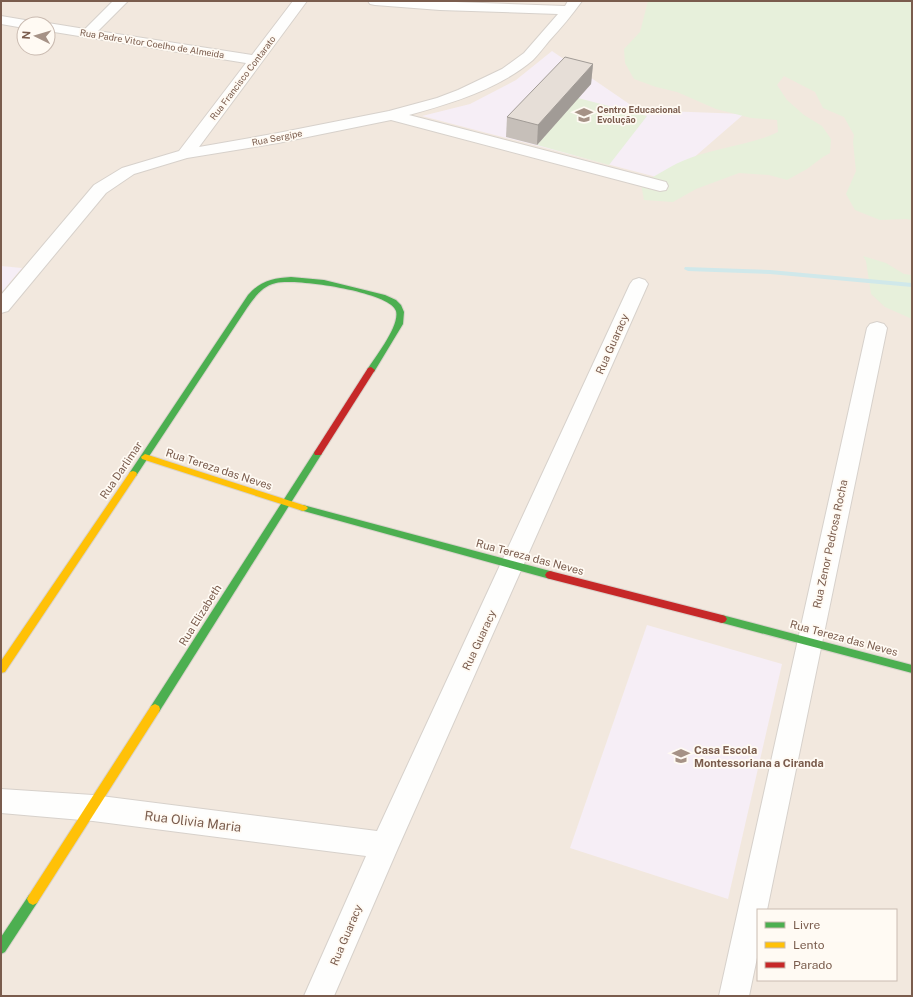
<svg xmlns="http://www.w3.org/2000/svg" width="913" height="997" font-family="'Public Sans',sans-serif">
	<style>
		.residential { fill: #f2e8de; fill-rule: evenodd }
		.education { fill: #f6eef6 }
		.green { fill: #e7f0db }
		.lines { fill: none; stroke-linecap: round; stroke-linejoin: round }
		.stream { fill: #d0e8ea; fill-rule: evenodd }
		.street-casing { stroke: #d7d1cb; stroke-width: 2 }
		.fast-casing { stroke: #d9d2cb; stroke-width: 2 }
		.slow-casing { stroke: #d9d2cb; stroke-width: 2 }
		.jam-casing { stroke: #d9d2cb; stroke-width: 2 }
		.street { fill: #fefefd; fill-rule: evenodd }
		.fast { fill: #4caf50; fill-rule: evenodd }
		.slow { fill: #ffc107; fill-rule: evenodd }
		.jam { fill: #c62828; fill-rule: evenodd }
		.wall { fill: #c6bfb9 }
		.shaded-wall { fill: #a19b96 }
		.building { fill: #e6ded7; stroke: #a19b96 }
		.labels { text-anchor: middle; stroke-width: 3.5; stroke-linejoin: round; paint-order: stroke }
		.far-street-label { font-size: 9px; fill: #7a5c4d; stroke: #fffaf3 }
		.far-poi-label { font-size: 9px; font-weight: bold; fill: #7a5c4d; stroke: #fffaf3; text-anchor: start }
		.street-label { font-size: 11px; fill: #7a5c4d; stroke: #fffaf3 }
		.poi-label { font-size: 11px; font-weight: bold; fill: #7a5c4d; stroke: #fffaf3; text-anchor: start }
		.near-street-label { font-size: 13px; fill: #7a5c4d; stroke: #fffaf3 }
	</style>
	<rect width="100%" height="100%" fill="#f9f5f0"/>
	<path class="residential" d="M 1,1 L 912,1 L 912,996 L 1,996 ZM 24,24 L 48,24 L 48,48 L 24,48 ZM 758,910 L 896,910 L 896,980 L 758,980 Z"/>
	<g class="education">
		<polygon points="552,51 638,110 744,114 668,180 422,116 470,104 516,80"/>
		<polygon points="1,266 22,268 1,293"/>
		<polygon points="647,625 782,664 728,899 570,848"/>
	</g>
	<g class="green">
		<path d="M 648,1 L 912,1 L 912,220 L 906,219 L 880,220 L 855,210 L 846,194 L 856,171 L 853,142 L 854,135 L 844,117 L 823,108 L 815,92 L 784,76 L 777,85 L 787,100 L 804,115 L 822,126 L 831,139 L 830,153 L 823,157 L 807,169 L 787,180 L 769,175 L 739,173 L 696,189 L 673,202 L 644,200 L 641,184 C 657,175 673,164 690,158 C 719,147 751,145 778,132 L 777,120 L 751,118 L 716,109 L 677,92 L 656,87 L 634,79 L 625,63 L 624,49 L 640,32 Z"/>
		<polygon points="578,98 647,116 609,165 537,145"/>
		<polygon points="863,256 886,263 904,274 912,275 912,319 885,307 871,294 866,261"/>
	</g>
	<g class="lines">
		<polygon class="stream" points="685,267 770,270 912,283 912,287 770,274 688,271 684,269"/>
		<g class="street-casing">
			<g id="street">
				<path d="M 113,1 L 128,1 L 98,31 L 252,55 L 293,1 L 307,1 L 199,147 L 278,133 L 389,111 L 437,98 L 458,90 L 502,69 L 524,53 L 558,14 L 440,10 L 375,5 L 370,4 L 368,1 L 428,1 L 565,6 L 568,1 L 582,1 C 572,15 561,28 549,41 C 544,47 539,54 533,60 C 499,89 452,103 409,115 L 666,182 L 668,186 L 666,190 L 660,191 L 391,120 L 278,143 L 187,158 L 134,174 L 106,193 L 8,311 L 1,313 L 1,295 L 94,185 L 122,168 L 179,151 L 246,63 L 48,31 L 48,24 L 43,24 L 48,23 L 85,29 Z"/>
				<polygon points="1,16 31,21 33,24 24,24 24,28 1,24"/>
				<polygon points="639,278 645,280 648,284 398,848 334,996 304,996 366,856 93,821 1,813 1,789 93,795 377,831 630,284 633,280"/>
				<polygon points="877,322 884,324 887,328 767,910 758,910 758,953 749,996 719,996 867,328 870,324"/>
			</g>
		</g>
		<g class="fast-casing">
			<g id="fast">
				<path d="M 291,277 L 324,280 L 385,295 L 396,300 L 401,305 L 404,312 L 403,324 L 374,372 L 368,372 L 367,370 C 375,357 400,326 396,311 C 391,292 295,278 276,283 C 262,286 255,297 247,308 L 136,476 L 130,476 L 129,474 L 130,472 L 248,295 C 260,281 273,278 291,277 Z"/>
				<polygon points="318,450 322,453 321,455 159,712 155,714 151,712 150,709 151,706 315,451"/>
				<polygon points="303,505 550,571 553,572 555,575 553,578 550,579 300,510 298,508 300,506"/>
				<polygon points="722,615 912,665 912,673 719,622 717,619 719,616"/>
				<polygon points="33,893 37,895 39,899 37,903 5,952 1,954 1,937 29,895"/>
			</g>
		</g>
		<g class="slow-casing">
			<g id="slow">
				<polygon points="145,454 306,506 308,508 306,510 303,511 142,459 141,457"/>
				<polygon points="133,471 136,472 137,474 136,476 5,672 1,673 1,661 130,472"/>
				<polygon points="155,704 159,706 160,709 159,712 37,903 33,905 29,903 27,899 29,895 151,706"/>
			</g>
		</g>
		<g class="jam-casing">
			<g id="jam">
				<polygon points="371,367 375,370 321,455 315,455 314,453 315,451 368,368"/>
				<polygon points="550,571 722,615 725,616 727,619 725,622 722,623 550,579 547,578 545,575 547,572"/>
			</g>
		</g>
		<use href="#street" class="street"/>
		<use href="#fast" class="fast"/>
		<use href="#slow" class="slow"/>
		<use href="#jam" class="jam"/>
	</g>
	<polygon class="wall" points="593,64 591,84 537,145 506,137 507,117"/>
	<polygon class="shaded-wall" points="593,64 591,84 537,145 538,125"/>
	<polygon class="building" points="565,57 593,64 538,125 507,117"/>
	<defs>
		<g id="school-bare" transform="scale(1.38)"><path d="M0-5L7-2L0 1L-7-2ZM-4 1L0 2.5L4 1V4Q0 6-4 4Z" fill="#a69286" stroke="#fffaf3" stroke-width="2.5" paint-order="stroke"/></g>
	</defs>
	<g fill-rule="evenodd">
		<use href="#school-bare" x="584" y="115"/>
		<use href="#school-bare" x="681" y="756"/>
	</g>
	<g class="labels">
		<g class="far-street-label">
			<text transform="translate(152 44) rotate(9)" y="3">Rua Padre Vitor Coelho de Almeida</text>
			<text transform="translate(243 78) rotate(-53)" y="3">Rua Francisco Contarato</text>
			<text transform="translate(277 138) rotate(-11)" y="3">Rua Sergipe</text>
		</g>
		<g class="far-poi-label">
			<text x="597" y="113">Centro Educacional<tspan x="597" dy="10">Evolução</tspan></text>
		</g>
		<g class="street-label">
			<text transform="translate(612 344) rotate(-66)" y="4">Rua Guaracy</text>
			<text transform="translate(219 469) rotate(18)" y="4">Rua Tereza das Neves</text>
			<text transform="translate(121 470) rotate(-56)" y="4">Rua Darlimar</text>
			<text transform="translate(830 544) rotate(-78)" y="4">Rua Zenor Pedrosa Rocha</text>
			<text transform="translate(530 557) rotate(15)" y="4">Rua Tereza das Neves</text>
			<text transform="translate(200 615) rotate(-58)" y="4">Rua Elizabeth</text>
			<text transform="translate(844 638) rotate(15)" y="4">Rua Tereza das Neves</text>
			<text transform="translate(479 640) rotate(-65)" y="4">Rua Guaracy</text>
			<text transform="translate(346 935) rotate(-67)" y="4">Rua Guaracy</text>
		</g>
		<g class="poi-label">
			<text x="694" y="754">Casa Escola<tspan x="694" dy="13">Montessoriana a Ciranda</tspan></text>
		</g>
		<g class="near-street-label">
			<text transform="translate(193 821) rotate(7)" y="5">Rua Olivia Maria</text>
		</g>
	</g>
	<rect width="913" height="997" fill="none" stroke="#7a5c4d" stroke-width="4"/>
	<rect x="757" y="909" width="140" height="72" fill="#fffaf3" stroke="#cabbb1"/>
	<rect x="765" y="922" width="20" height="6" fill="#4caf50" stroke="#cabbb1"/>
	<text x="793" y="929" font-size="12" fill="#7a5c4d">Livre</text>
	<rect x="765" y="942" width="20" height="6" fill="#ffc107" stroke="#cabbb1"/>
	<text x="793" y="949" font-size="12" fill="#7a5c4d">Lento</text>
	<rect x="765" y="962" width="20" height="6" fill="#c62828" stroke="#cabbb1"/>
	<text x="793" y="969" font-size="12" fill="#7a5c4d">Parado</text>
	<g transform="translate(36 36) rotate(275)"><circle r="19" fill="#fffaf3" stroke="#cabbb1"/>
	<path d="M0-3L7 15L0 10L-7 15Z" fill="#a69286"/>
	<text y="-6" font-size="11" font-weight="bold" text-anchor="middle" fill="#7a5c4d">N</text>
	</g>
</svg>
